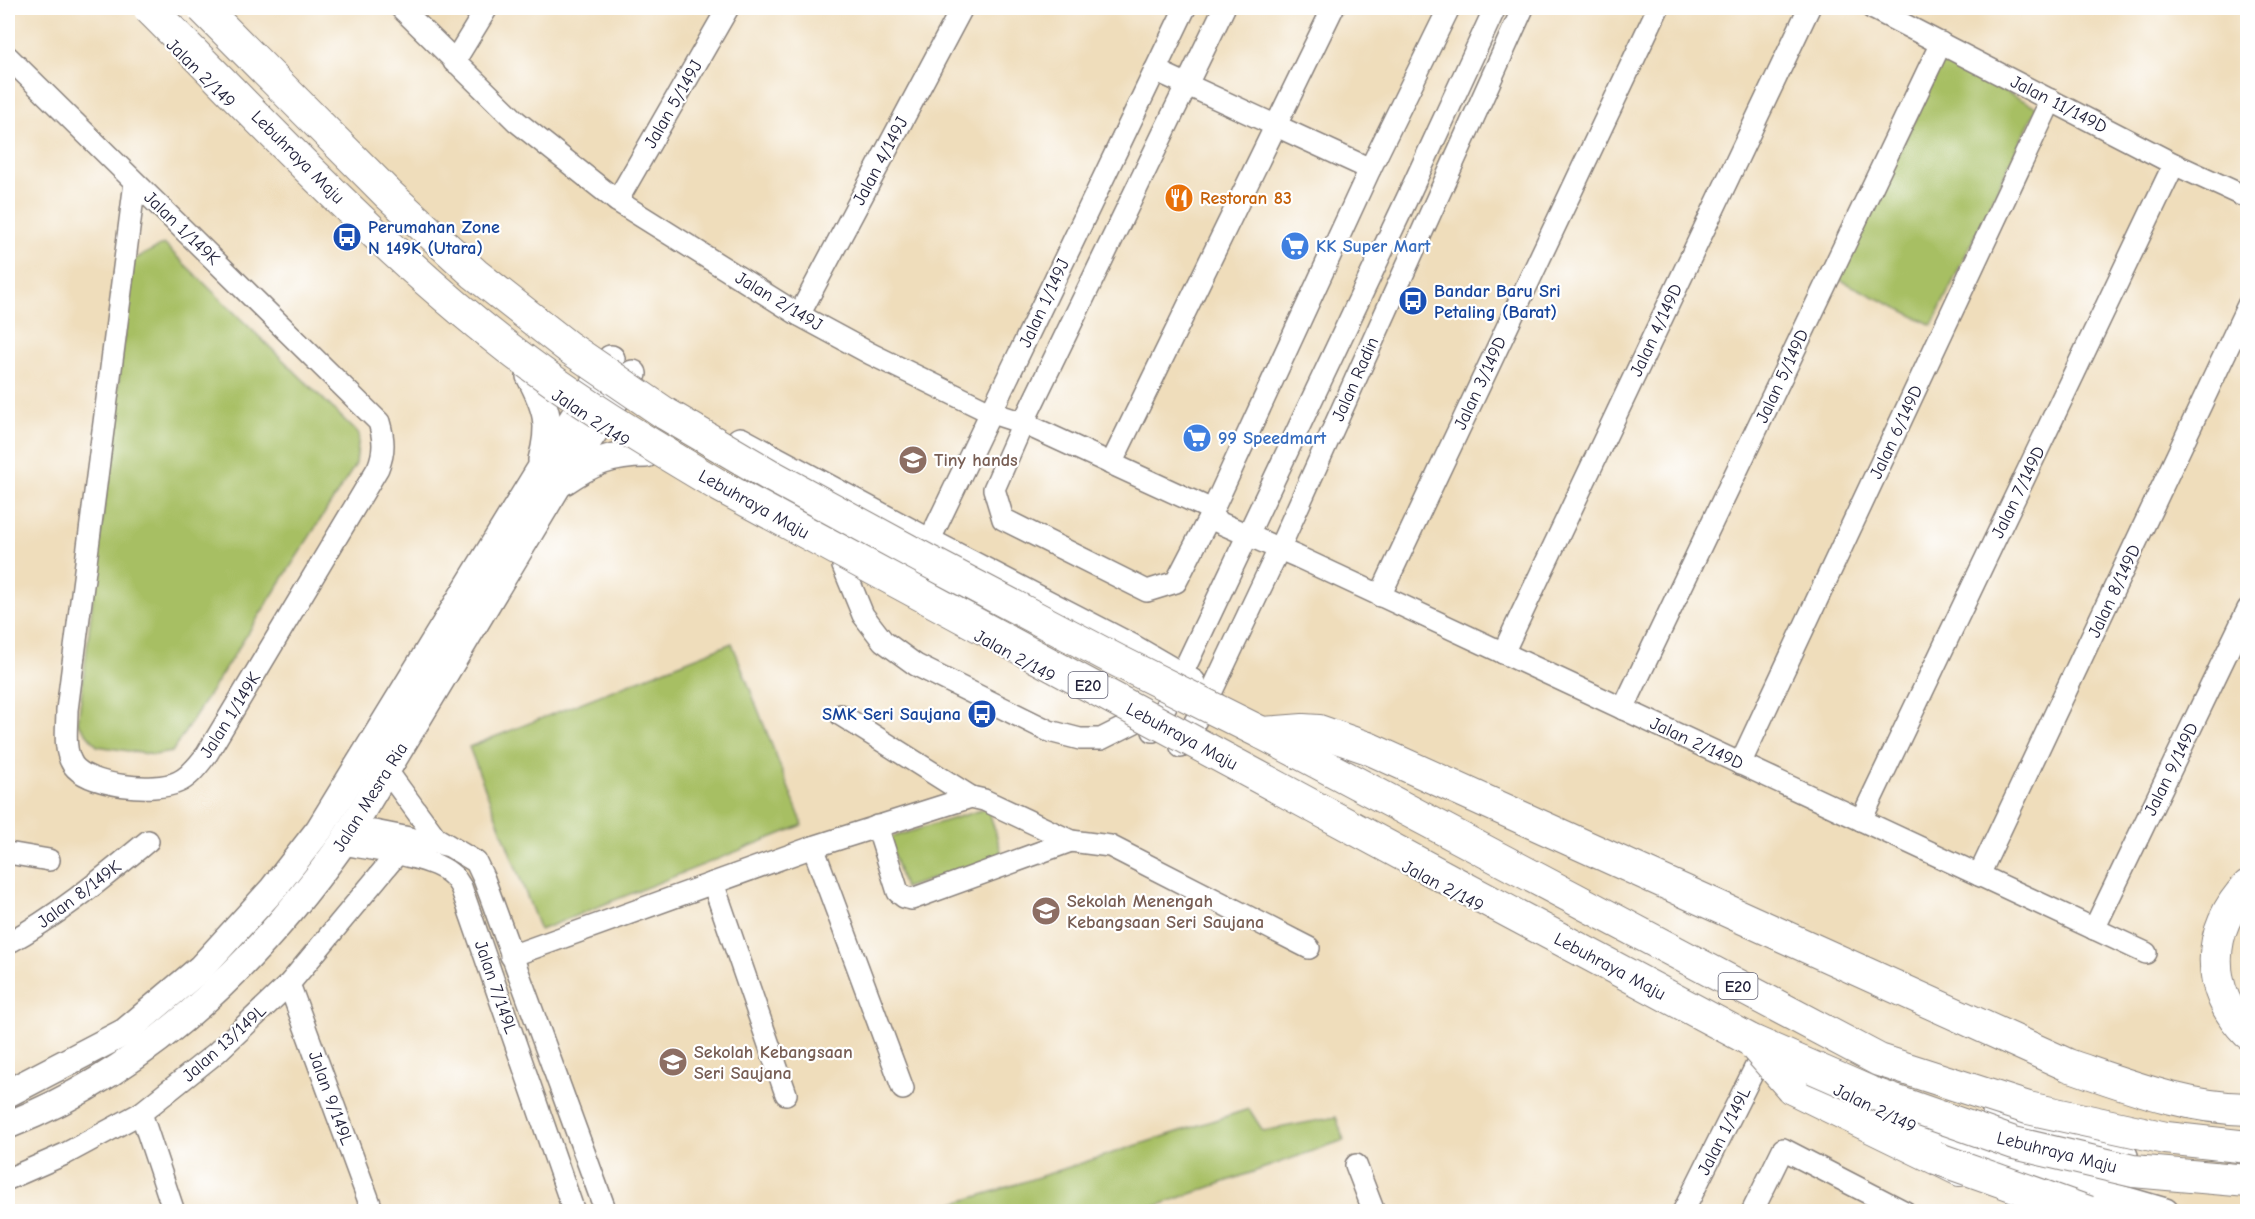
<svg xmlns="http://www.w3.org/2000/svg" width="2255" height="1219" font-family="'Comic Neue',sans-serif">
	<style>
		.green { fill: #a7bf64; stroke: #647050; stroke-width: 1.5 }
		.lines { fill: none; stroke-linecap: round; stroke-linejoin: round }
		.minor-casing { stroke: #88807b; stroke-width: 24 }
		.major-casing { stroke: #88807b; stroke-width: 30 }
		.highway-casing { stroke: #88807b; stroke-width: 34 }
		.minor { stroke: #fff; stroke-width: 21 }
		.major { stroke: #fff; stroke-width: 27 }
		.highway { stroke: #fff; stroke-width: 32 }
		.highway-bridge-casing { stroke: #88807b; stroke-width: 34; stroke-linecap: butt }
		.highway-bridge { stroke: #fff; stroke-width: 32 }
		.labels { text-anchor: middle; stroke-width: 4.5; stroke-linejoin: round; paint-order: stroke }
		.shield { fill: #fff; stroke: #646476; stroke-width: 1.5 }
		.shield-label { font-size: 16px; font-weight: bold; fill: #22223b }
		.street-label { font-size: 18px; fill: #22223b; stroke: #fff }
		.food-label { font-size: 18px; font-weight: bold; fill: #c56008; stroke: #fff; text-anchor: start }
		.transit-label { font-size: 18px; font-weight: bold; fill: #164399; stroke: #fff; text-anchor: start }
		.shop-label { font-size: 18px; font-weight: bold; fill: #366cbe; stroke: #fff; text-anchor: start }
		.education-label { font-size: 18px; font-weight: bold; fill: #785e54; stroke: #fff; text-anchor: start }
	</style>
	<rect width="100%" height="100%" fill="#fff"/>
	<filter id="ink" filterUnits="userSpaceOnUse"><feTurbulence type="fractalNoise" baseFrequency=".0167" numOctaves="2"/><feDisplacementMap in="SourceGraphic" scale="12" xChannelSelector="R" yChannelSelector="G"/><feConvolveMatrix kernelMatrix="1 2 1 2 8 2 1 2 1" color-interpolation-filters="sRGB"/></filter>
	<filter id="wash" filterUnits="userSpaceOnUse"><feTurbulence type="fractalNoise" baseFrequency=".008" numOctaves="4" result="noise"/><feDisplacementMap in="SourceGraphic" scale="24" xChannelSelector="R" yChannelSelector="G"/><feGaussianBlur stdDeviation="1.35" result="paint"/><feColorMatrix in="noise" values="0 0 0 0 0 0 0 0 0 0 0 0 0 0 0 0 0 1.4 0 .05"/><feComposite in="paint" operator="in"/></filter>
	<g filter="url(#wash)">
		<rect width="100%" height="100%" fill="#efddbb"/>
		<g class="green">
			<polygon points="1943,61 2037,107 1932,325 1838,279"/>
			<polygon points="164,244 359,434 356,464 172,752 154,755 97,746 78,723 133,260"/>
			<polygon points="732,643 803,825 540,930 469,747"/>
			<polygon points="988,808 1003,857 904,888 889,838"/>
			<polygon points="1249,1109 1263,1131 1336,1117 1344,1140 1142,1211 938,1211 938,1208 992,1192"/>
		</g>
	</g>
	<g filter="url(#ink)">
		<g class="lines">
			<g class="minor-casing">
				<g id="minor">
					<polyline points="401,8 516,121 617,201 799,315 871,354 992,413 1023,423 1212,510"/>
					<polyline points="1224,8 1023,423 994,489 1003,519 1147,591 1176,582 1209,518 1370,169 1449,8"/>
					<polyline points="1872,8 2174,164 2248,198"/>
					<path d="M 8,57 L 379,422 C 384,439 385,451 378,468 L 207,754 C 199,764 190,777 178,782 C 155,793 88,786 73,765 C 63,750 67,727 67,710 L 135,182"/>
					<polyline points="454,62 487,8"/>
					<polyline points="1155,70 1370,169"/>
					<polyline points="617,201 728,8"/>
					<polyline points="799,315 962,8"/>
					<polyline points="1111,464 1333,8"/>
					<polyline points="1209,518 1298,557 2146,953"/>
					<polyline points="922,556 1185,8"/>
					<polyline points="843,566 863,615 883,641 916,665 1049,731 1080,739 1101,739 1135,722"/>
					<polyline points="1380,596 1658,8"/>
					<polyline points="1503,653 1809,8"/>
					<polyline points="1623,709 1941,43"/>
					<polyline points="841,715 971,797"/>
					<polyline points="1153,731 1181,676 1411,190 1495,8"/>
					<polyline points="1181,747 1211,693 1279,549 1523,8"/>
					<polyline points="375,762 387,771 436,838 476,862 484,879 606,1212"/>
					<polyline points="1740,764 2051,100"/>
					<polyline points="1861,820 2174,164"/>
					<polyline points="877,826 898,892 904,897 912,899 1071,841"/>
					<polyline points="350,831 374,831 445,845"/>
					<path d="M 342,844 C 368,849 434,856 452,875 C 456,878 458,883 461,887 L 574,1212"/>
					<polyline points="813,847 903,1089"/>
					<polyline points="8,853 49,860"/>
					<polyline points="1979,875 2248,305"/>
					<polyline points="713,883 786,1094"/>
					<polyline points="2094,929 2248,609"/>
					<path d="M 8,943 C 59,915 103,878 148,841"/>
					<polyline points="511,956 813,847 971,797 984,800 1071,841 1110,846 1309,948"/>
					<polyline points="289,984 373,1212"/>
					<polyline points="141,1113 174,1212"/>
					<polyline points="1356,1165 1374,1212"/>
					<polyline points="8,1179 65,1154 141,1113 216,1053 289,984 397,854"/>
					<polyline points="1683,1212 1764,1050"/>
					<polyline points="1752,1212 1783,1149 1905,1212"/>
				</g>
			</g>
			<g class="major-casing">
				<g id="major">
					<path d="M 530,376 C 547,409 552,424 542,460"/>
					<polyline points="740,441 928,542 1130,647 1192,683"/>
					<path d="M 564,481 C 592,462 611,454 646,454"/>
					<polyline points="8,1093 125,1032 201,968 273,889 319,830 538,473 611,359"/>
					<polyline points="1862,1102 1979,1158 2165,1212"/>
					<polyline points="1996,1111 2044,1130 2124,1156"/>
					<path d="M 8,1125 C 146,1071 256,964 342,844 L 558,485 L 633,374"/>
				</g>
			</g>
			<g class="highway-casing">
				<g id="highway">
					<path d="M 1368,748 L 2068,1065 C 2127,1085 2185,1108 2248,1109"/>
					<polyline points="1459,885 1752,1041"/>
					<path d="M 2248,886 C 2206,929 2204,990 2248,1033"/>
					<polyline points="1792,1088 1960,1170"/>
				</g>
			</g>
			<use href="#minor" class="minor"/>
			<use href="#major" class="major"/>
			<use href="#highway" class="highway"/>
			<g class="highway-bridge-casing">
				<g id="highway-bridge">
					<path d="M 149,8 C 265,124 378,247 508,348 C 574,399 646,442 718,485 L 1459,885"/>
					<polyline points="203,8 388,194 475,274 568,347 666,414 768,474 928,561 1116,660 1262,733 1879,1060 2028,1108 2166,1138 2248,1147"/>
					<polyline points="1262,733 1303,730 1319,731 1368,748"/>
					<polyline points="1752,1041 1869,1092 2014,1143 2133,1171 2248,1181"/>
					<polyline points="1756,1047 1792,1088"/>
					<polyline points="1936,1158 2088,1212"/>
				</g>
			</g>
			<use href="#highway-bridge" class="highway-bridge"/>
		</g>
	</g>
	<defs>
		<g id="restaurant-disc" transform="scale(1.5)"><circle r="9.5" fill="#e8710a" stroke="#fff"/><path d="M-5-6h1v4h1v-4h1v4h1v-4h1v5L-1.5 .5V6h-2V.5L-5-1ZM5-6V6H3V1.5H1.5Q1.5-4 5-6Z" fill="#fff"/></g>
		<g id="bus-disc" transform="scale(1.5)"><circle r="9.5" fill="#1a4fb4" stroke="#fff"/><path d="M-5-6H5V4H4V6H2V4H-2V6H-4V4H-5ZM-3.5-4V0h7V-4ZM-3.5 1.2v1.5H-2V1.2ZM2 1.2v1.5H3.5V1.2Z" fill="#fff"/></g>
		<g id="supermarket-disc" transform="scale(1.5)"><circle r="9.5" fill="#3f7fe0" stroke="#fff"/><path d="M-6-5.5h2.5l.6 2H6L4.5 2H-2.5L-4.4-4H-6ZM-1.5 3.2a1.3 1.3 0 1 0 .1 0ZM3 3.2a1.3 1.3 0 1 0 .1 0Z" fill="#fff"/></g>
		<g id="school-disc" transform="scale(1.5)"><circle r="9.5" fill="#8d6e63" stroke="#fff"/><path d="M0-5L7-2L0 1L-7-2ZM-4 1L0 2.5L4 1V4Q0 6-4 4Z" fill="#fff"/></g>
	</defs>
	<g fill-rule="evenodd">
		<use href="#restaurant-disc" x="1179" y="198"/>
		<use href="#bus-disc" x="347" y="237"/>
		<use href="#supermarket-disc" x="1295" y="246"/>
		<use href="#bus-disc" x="1413" y="301"/>
		<use href="#supermarket-disc" x="1197" y="438"/>
		<use href="#school-disc" x="913" y="460"/>
		<use href="#bus-disc" x="982" y="714"/>
		<use href="#school-disc" x="1046" y="911"/>
		<use href="#school-disc" x="673" y="1062"/>
	</g>
	<g class="labels">
		<g class="shield">
			<rect x="1068.5" y="672" width="39" height="26" rx="4.5"/>
			<rect x="1718.5" y="973" width="39" height="26" rx="4.5"/>
		</g>
		<g class="shield-label">
			<text x="1088" y="691">E20</text>
			<text x="1738" y="992">E20</text>
		</g>
		<g class="street-label">
			<text transform="translate(201 73) rotate(45)" y="6">Jalan 2/149</text>
			<text transform="translate(673 104) rotate(-60)" y="6">Jalan 5/149J</text>
			<text transform="translate(2059 104) rotate(27)" y="6">Jalan 11/149D</text>
			<text transform="translate(298 157) rotate(45)" y="6">Lebuhraya Maju</text>
			<text transform="translate(880 161) rotate(-62)" y="6">Jalan 4/149J</text>
			<text transform="translate(182 228) rotate(44)" y="6">Jalan 1/149K</text>
			<text transform="translate(779 301) rotate(31)" y="6">Jalan 2/149J</text>
			<text transform="translate(1044 303) rotate(-65)" y="6">Jalan 1/149J</text>
			<text transform="translate(1656 330) rotate(-65)" y="6">Jalan 4/149D</text>
			<text transform="translate(1782 376) rotate(-65)" y="6">Jalan 5/149D</text>
			<text transform="translate(1355 379) rotate(-66)" y="6">Jalan Radin</text>
			<text transform="translate(1480 383) rotate(-65)" y="6">Jalan 3/149D</text>
			<text transform="translate(591 418) rotate(34)" y="6">Jalan 2/149</text>
			<text transform="translate(1896 432) rotate(-65)" y="6">Jalan 6/149D</text>
			<text transform="translate(2018 492) rotate(-64)" y="6">Jalan 7/149D</text>
			<text transform="translate(754 504) rotate(29)" y="6">Lebuhraya Maju</text>
			<text transform="translate(2114 591) rotate(-65)" y="6">Jalan 8/149D</text>
			<text transform="translate(1015 656) rotate(29)" y="6">Jalan 2/149</text>
			<text transform="translate(230 715) rotate(-58)" y="6">Jalan 1/149K</text>
			<text transform="translate(1182 736) rotate(28)" y="6">Lebuhraya Maju</text>
			<text transform="translate(1697 743) rotate(25)" y="6">Jalan 2/149D</text>
			<text transform="translate(2171 769) rotate(-64)" y="6">Jalan 9/149D</text>
			<text transform="translate(370 797) rotate(-58)" y="6">Jalan Mesra Ria</text>
			<text transform="translate(1443 886) rotate(28)" y="6">Jalan 2/149</text>
			<text transform="translate(79 894) rotate(-37)" y="6">Jalan 8/149K</text>
			<text transform="translate(1610 966) rotate(28)" y="6">Lebuhraya Maju</text>
			<text transform="translate(496 987) rotate(71)" y="6">Jalan 7/149L</text>
			<text transform="translate(224 1043) rotate(-42)" y="6">Jalan 13/149L</text>
			<text transform="translate(331 1098) rotate(70)" y="6">Jalan 9/149L</text>
			<text transform="translate(1875 1108) rotate(26)" y="6">Jalan 2/149</text>
			<text transform="translate(1724 1131) rotate(-63)" y="6">Jalan 1/149L</text>
			<text transform="translate(2057 1152) rotate(14)" y="6">Lebuhraya Maju</text>
		</g>
		<g class="food-label">
			<text x="1200" y="204">Restoran 83</text>
		</g>
		<g class="transit-label">
			<text x="368" y="233">Perumahan Zone<tspan x="368" dy="21">N 149K (Utara)</tspan></text>
			<text x="1434" y="297">Bandar Baru Sri<tspan x="1434" dy="21">Petaling (Barat)</tspan></text>
			<text x="961" y="720" text-anchor="end">SMK Seri Saujana</text>
		</g>
		<g class="shop-label">
			<text x="1316" y="252">KK Super Mart</text>
			<text x="1218" y="444">99 Speedmart</text>
		</g>
		<g class="education-label">
			<text x="934" y="466">Tiny hands</text>
			<text x="1067" y="907">Sekolah Menengah<tspan x="1067" dy="21">Kebangsaan Seri Saujana</tspan></text>
			<text x="694" y="1058">Sekolah Kebangsaan<tspan x="694" dy="21">Seri Saujana</tspan></text>
		</g>
	</g>
	<rect width="2255" height="1219" fill="none" stroke="#fff" stroke-width="30"/>
</svg>
